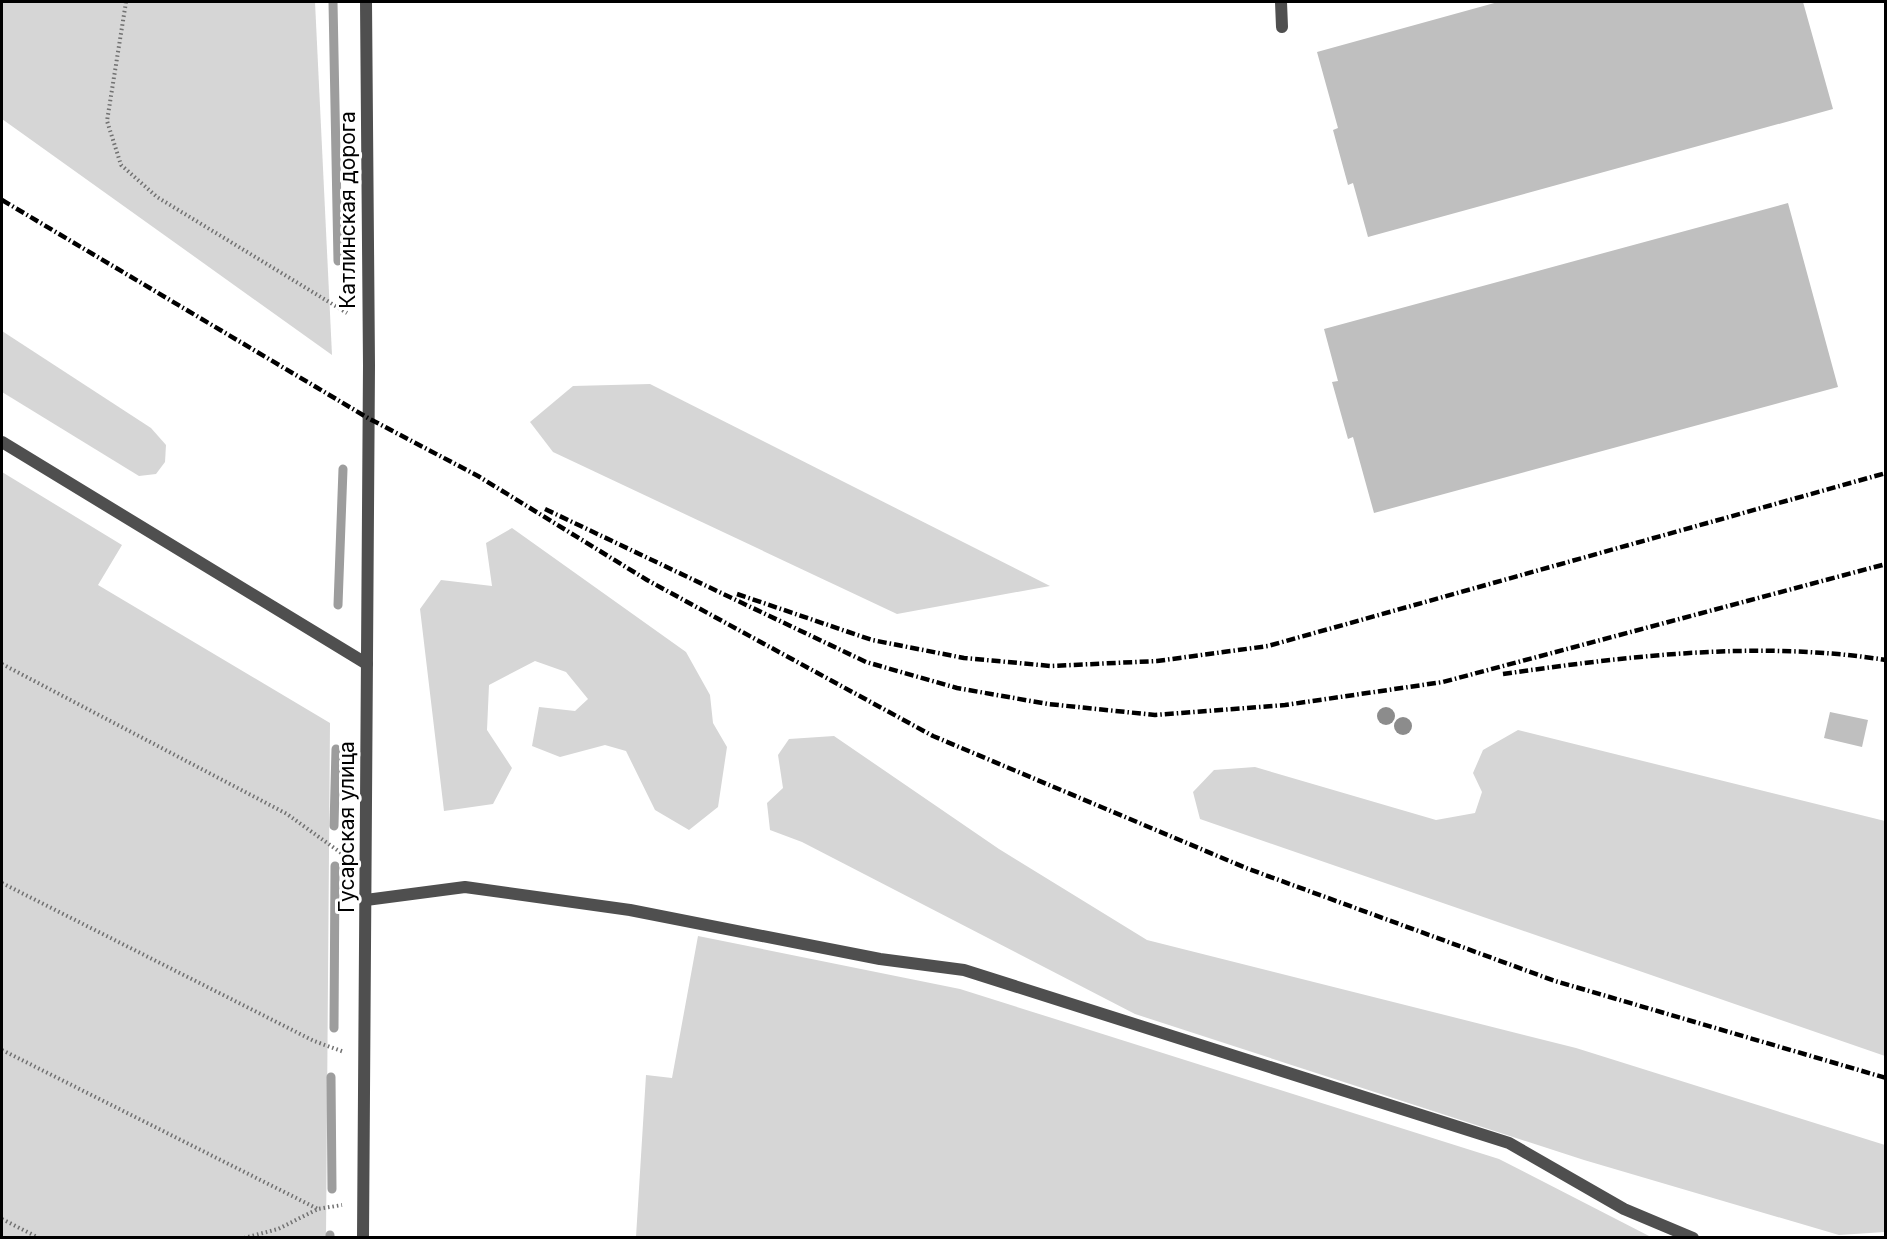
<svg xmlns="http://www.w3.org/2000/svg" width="1887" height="1239" font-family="Inter,sans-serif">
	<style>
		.green { fill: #d6d6d6 }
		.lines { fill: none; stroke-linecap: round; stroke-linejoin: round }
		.stream { stroke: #9d9d9d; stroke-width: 9 }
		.building { fill: #bfbfbf }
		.path { stroke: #717171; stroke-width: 4; stroke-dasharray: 1.5 3; stroke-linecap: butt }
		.service { stroke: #4f4f4f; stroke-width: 12 }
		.minor { stroke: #4f4f4f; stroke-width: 12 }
		.rail { stroke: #000; stroke-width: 4.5; stroke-dasharray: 9 3 1.5 3; stroke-linecap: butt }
		.tree { fill: #8c8c8c }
		.labels { text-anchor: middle; stroke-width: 6; stroke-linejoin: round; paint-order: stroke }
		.street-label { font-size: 21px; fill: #000; stroke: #fff }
	</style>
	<rect width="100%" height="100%" fill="#fff"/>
	<g class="green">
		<polygon points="2,2 315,2 332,355 2,119"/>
		<polygon points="2,331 151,428 166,445 165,462 156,474 139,476 2,392"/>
		<polygon points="650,384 1050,586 897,614 553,452 530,422 573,386"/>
		<polygon points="2,472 122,545 98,585 330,723 326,1237 2,1237"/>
		<polygon points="512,528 686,652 710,695 713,723 727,747 718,807 689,830 655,810 626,751 605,745 560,757 532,746 539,707 575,711 588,699 566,672 535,661 489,685 487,730 512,768 493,804 444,811 420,609 441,580 492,586 486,543"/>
		<polygon points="1518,730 1885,821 1885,1056 1200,819 1193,792 1214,770 1255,767 1436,820 1475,813 1482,792 1473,773 1483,750"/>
		<polygon points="834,736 999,849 1147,940 1576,1048 1885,1145 1885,1232 1839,1235 1584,1160 1135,1014 802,842 770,830 767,803 783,788 778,755 789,739"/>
		<polygon points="698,936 960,989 1499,1159 1651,1237 636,1237 646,1075 672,1078"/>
	</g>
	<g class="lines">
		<g class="stream">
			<polyline points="333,2 338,261"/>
			<polyline points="338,605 343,469"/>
			<polyline points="334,826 336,749"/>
			<polyline points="334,1028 335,866"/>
			<polyline points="331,1077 332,1189"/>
			<polyline points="330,1235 330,1238"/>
		</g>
	</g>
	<g class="building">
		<polygon points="1498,2 1803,2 1833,109 1368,237 1353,183 1348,185 1333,130 1338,128 1317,52"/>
		<polygon points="1788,203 1838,387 1374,513 1353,437 1348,439 1332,382 1338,381 1324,329"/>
		<polygon points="1830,712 1868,720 1862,747 1824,738"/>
	</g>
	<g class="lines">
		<g class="path">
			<polyline points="126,2 107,121 121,165 157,197 347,313"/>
			<polyline points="2,664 287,814 344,855"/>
			<polyline points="2,883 314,1041 344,1052"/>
			<polyline points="2,1050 318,1209"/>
			<polyline points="2,1219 39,1238"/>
			<polyline points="244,1238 278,1229 318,1209 342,1205"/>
		</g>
		<g class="service">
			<polyline points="1281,2 1282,27"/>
			<polyline points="2,442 367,664"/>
			<polyline points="366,900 465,887 630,910 880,959 964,970 1509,1143 1624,1209 1693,1238"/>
		</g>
		<polyline class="minor" points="363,1238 369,365 366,2"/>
		<g class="rail">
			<polyline points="2,200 368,418 478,476 647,580 933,736 1246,868 1555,981 1886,1078"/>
			<polyline points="545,509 866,662 957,688 1048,704 1155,715 1285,705 1443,682 1886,564"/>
			<polyline points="737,594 872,640 964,658 1051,666 1157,661 1268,646 1886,473"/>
			<path d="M 1503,674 C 1629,656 1758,640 1886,660"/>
		</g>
	</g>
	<g class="tree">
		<circle cx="1386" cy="716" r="9"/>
		<circle cx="1403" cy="726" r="9"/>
	</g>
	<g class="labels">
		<g class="street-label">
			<text transform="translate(348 210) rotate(-90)" y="7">Катлинская дорога</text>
			<text transform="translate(347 827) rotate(-90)" y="7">Гусарская улица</text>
		</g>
	</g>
	<rect width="1887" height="1239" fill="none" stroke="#000000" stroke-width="6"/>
</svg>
